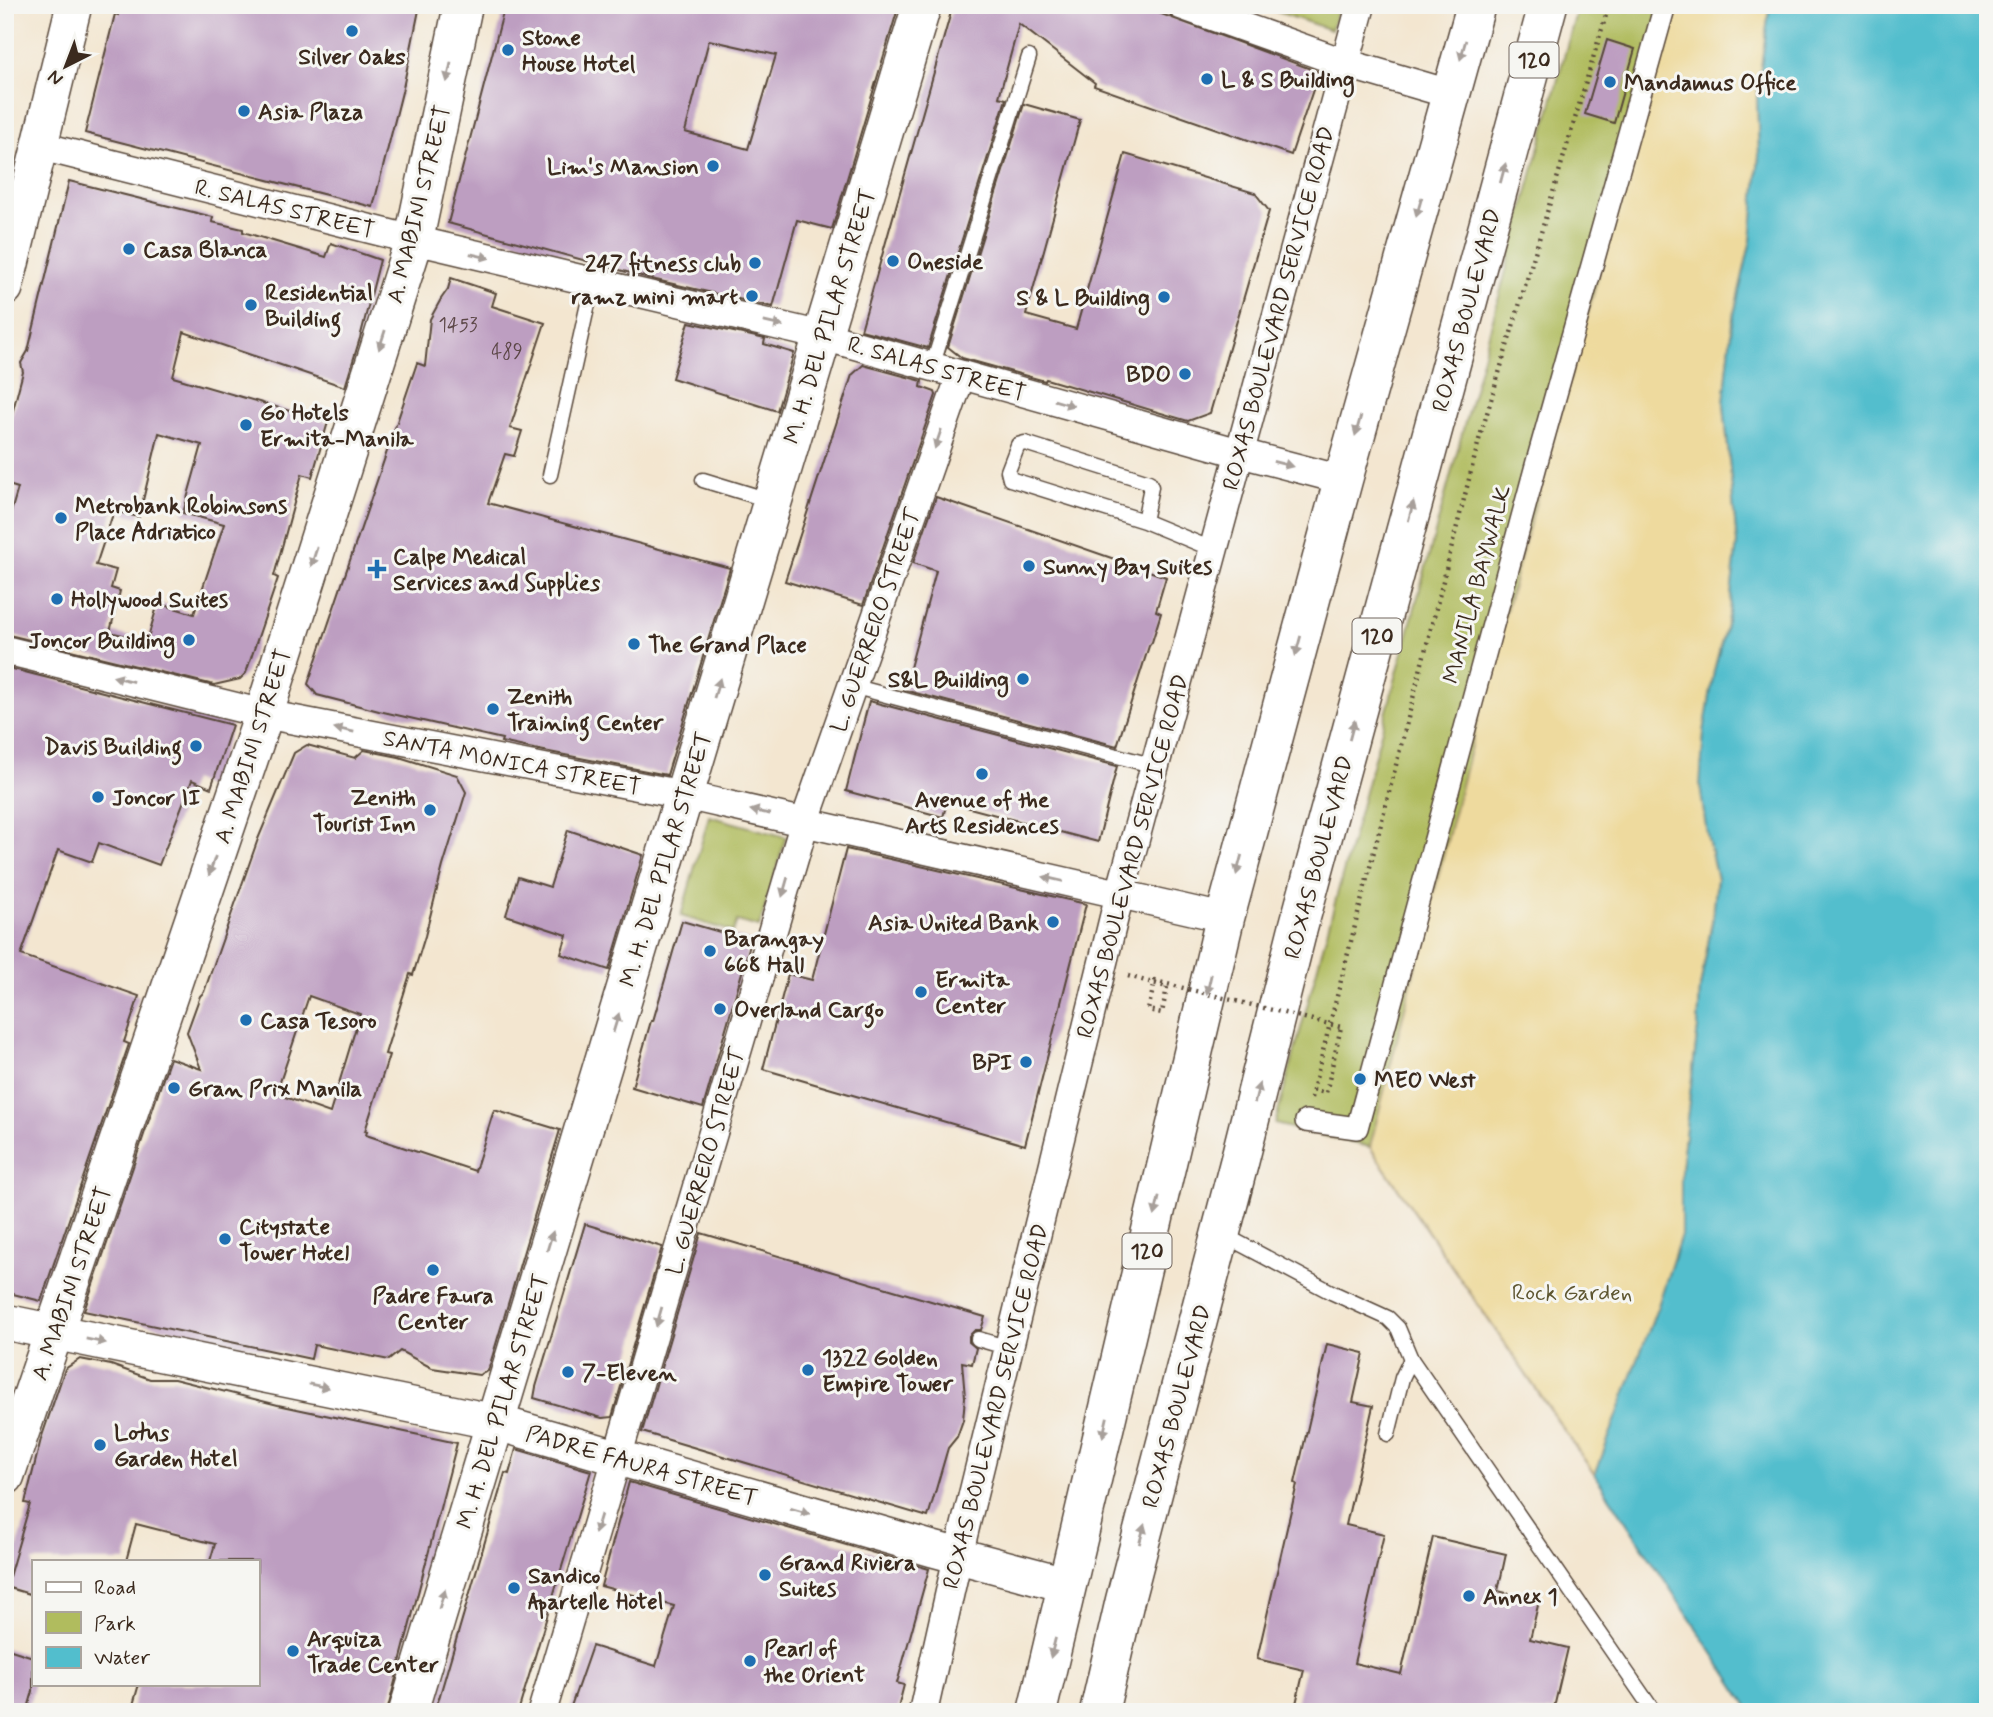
<svg xmlns="http://www.w3.org/2000/svg" width="1993" height="1717" font-family="Mynerve,sans-serif">
	<style>
		.green { fill: #b0bc5e; stroke: #76733e; stroke-width: 2 }
		.sand { fill: #eeda9e; stroke: #94825e; stroke-width: 2 }
		.water { fill: #52becd; stroke: #467476; stroke-width: 2 }
		.building { fill: #bd9ec1; fill-rule: evenodd }
		.lines { fill: none; stroke-linecap: round; stroke-linejoin: round }
		.service-casing { stroke: #574639; stroke-width: 17 }
		.pedestrian-casing { stroke: #574639; stroke-width: 24 }
		.minor-casing { stroke: #574639; stroke-width: 31 }
		.tertiary-casing { stroke: #574639; stroke-width: 38 }
		.secondary-casing { stroke: #574639; stroke-width: 41 }
		.trunk-casing { stroke: #574639; stroke-width: 41 }
		.path { stroke: #574639; stroke-width: 4.5; stroke-dasharray: 2 5; stroke-linecap: butt }
		.service { stroke: #fff; stroke-width: 14 }
		.pedestrian { stroke: #fff; stroke-width: 21 }
		.minor { stroke: #fff; stroke-width: 28 }
		.tertiary { stroke: #fff; stroke-width: 35 }
		.secondary { stroke: #fff; stroke-width: 38 }
		.trunk { stroke: #fff; stroke-width: 38 }
		.path-bridge { stroke: #574639; stroke-width: 4.5; stroke-dasharray: 2 5; stroke-linecap: butt }
		.oneway { fill: #a79f9a }
		.poi-dot { fill: #1f6fb2; stroke: #f6f6f2; stroke-width: 2.5 }
		.labels { text-anchor: middle; stroke-width: 6; stroke-linejoin: round; paint-order: stroke }
		.number-label { font-size: 19px; fill: #5c4747 }
		.shield { fill: #f6f6f2; stroke: #73675e; stroke-width: 2 }
		.shield-label { font-size: 21px; font-weight: bold; fill: #3b2a1e }
		.poi-label { font-size: 23px; font-weight: bold; fill: #3b2a1e; stroke: #f6f6f2; text-anchor: start }
		.street-label { font-size: 23px; fill: #3b2a1e; stroke: #f6f6f2 }
		.park-label { font-size: 23px; fill: #5e5631; stroke: #f6f6f2 }
	</style>
	<rect width="100%" height="100%" fill="#f6f6f2"/>
	<filter id="ink" filterUnits="userSpaceOnUse"><feTurbulence type="fractalNoise" baseFrequency=".0143" numOctaves="2"/><feDisplacementMap in="SourceGraphic" scale="14" xChannelSelector="R" yChannelSelector="G"/><feConvolveMatrix kernelMatrix="1 2 1 2 8 2 1 2 1" color-interpolation-filters="sRGB"/></filter>
	<filter id="wash" filterUnits="userSpaceOnUse"><feTurbulence type="fractalNoise" baseFrequency=".00686" numOctaves="4" result="noise"/><feDisplacementMap in="SourceGraphic" scale="28" xChannelSelector="R" yChannelSelector="G"/><feGaussianBlur stdDeviation="1.57" result="paint"/><feColorMatrix in="noise" values="0 0 0 0 0 0 0 0 0 0 0 0 0 0 0 0 0 1.4 0 .05"/><feComposite in="paint" operator="in"/></filter>
	<g filter="url(#wash)">
		<rect width="100%" height="100%" fill="#f3e6d0"/>
		<g class="green">
			<polygon points="1257,5 1340,5 1331,30"/>
			<polygon points="1578,5 1673,5 1658,1306 1595,1475 1370,1147 1275,1124"/>
			<polygon points="709,816 786,837 759,927 737,921 733,932 681,916"/>
		</g>
		<polygon class="sand" points="1673,5 1770,5 1757,95 1759,156 1751,240 1732,323 1724,404 1737,543 1729,613 1714,671 1707,834 1717,879 1713,916 1700,988 1698,1028 1681,1169 1681,1235 1658,1306 1595,1475 1370,1147 1497,643"/>
		<polygon class="water" points="1770,5 1988,5 1988,1712 1752,1712 1595,1475 1658,1306 1681,1235 1681,1169 1698,1028 1700,988 1713,917 1717,879 1707,834 1700,786 1704,732 1714,671 1729,613 1737,543 1724,404 1732,323 1751,240 1759,156 1757,95"/>
		<g id="blocks">
			<g class="building">
				<polygon points="121,5 420,5 403,88 373,207 85,133 115,14 118,15"/>
				<path d="M 505,5 L 899,5 L 832,229 L 797,220 L 773,307 L 656,280 L 448,223 ZM 709,40 L 776,55 L 748,149 L 685,132 Z"/>
				<polygon points="953,5 1137,5 1319,72 1291,155 1094,86 1095,83 1019,24 999,97 1006,99 928,348 861,330"/>
				<polygon points="1607,40 1635,49 1614,123 1585,114"/>
				<polygon points="1024,104 1080,120 1026,315 1076,329 1125,154 1255,193 1269,211 1210,413 1188,421 1046,379 1045,381 962,358 948,347"/>
				<path d="M 69,181 L 213,217 L 212,222 L 243,229 L 243,232 L 326,257 L 331,243 L 380,260 L 360,338 L 345,387 L 184,332 L 173,377 L 328,422 L 312,477 L 302,474 L 274,576 L 278,578 L 246,673 L 240,679 L 214,685 L 5,634 L 5,533 L 18,488 L 5,484 L 5,435 L 7,433 L 23,372 L 21,363 L 28,351 ZM 159,433 L 202,445 L 183,513 L 224,524 L 194,614 L 158,603 L 147,641 L 110,632 L 120,591 L 111,588 L 116,570 L 96,565 L 114,511 L 139,517 Z"/>
				<polygon points="451,278 496,293 492,306 545,323 510,428 522,431 514,456 505,454 488,503 730,568 667,775 529,748 501,742 502,739 379,711 317,695 308,684 417,363 425,366 430,319 441,299 448,289"/>
				<polygon points="689,322 765,339 764,344 794,353 777,411 672,378"/>
				<polygon points="863,365 922,381 921,387 935,392 936,395 863,605 785,581 852,375"/>
				<polygon points="936,497 1166,577 1156,611 1161,613 1152,642 1149,646 1117,746 904,690 936,571 913,563"/>
				<polygon points="5,667 232,725 211,788 192,780 159,865 99,843 92,862 58,850 21,955 139,996 124,1042 129,1044 41,1301 5,1292"/>
				<polygon points="869,701 1117,766 1098,842 947,802 943,817 846,791"/>
				<path d="M 307,745 L 355,758 L 364,750 L 399,757 L 457,775 L 466,792 L 443,866 L 425,936 L 413,975 L 410,974 L 385,1054 L 389,1055 L 365,1131 L 367,1131 L 366,1135 L 475,1171 L 494,1110 L 560,1130 L 488,1371 L 479,1375 L 432,1368 L 400,1351 L 389,1360 L 314,1345 L 311,1359 L 84,1311 L 170,1058 L 201,1069 L 187,1032 L 200,996 L 204,992 L 258,839 L 294,753 ZM 309,996 L 360,1014 L 330,1113 L 276,1094 Z"/>
				<polygon points="568,830 643,855 609,970 561,954 567,935 506,915 518,877 550,887"/>
				<polygon points="846,849 1086,904 1025,1145 763,1069 788,974 812,980"/>
				<polygon points="682,921 751,941 703,1108 632,1087 651,1021 653,1021"/>
				<polygon points="585,1224 662,1247 612,1417 602,1418 534,1398 536,1387"/>
				<polygon points="701,1233 985,1317 981,1330 975,1330 969,1336 969,1342 976,1348 972,1364 962,1362 965,1397 963,1420 957,1437 948,1448 928,1517 642,1432"/>
				<polygon points="1327,1344 1364,1353 1353,1402 1373,1406 1346,1525 1384,1534 1354,1663 1401,1674 1433,1537 1506,1554 1498,1591 1539,1601 1530,1639 1568,1648 1553,1712 1294,1712 1304,1670 1257,1659 1297,1484 1295,1483"/>
				<polygon points="80,1359 111,1365 150,1379 174,1379 278,1405 457,1443 387,1712 131,1712 139,1684 257,1684 257,1561 210,1561 215,1544 136,1524 126,1561 33,1561 33,1595 6,1587 30,1504 25,1503 41,1439 65,1369"/>
				<polygon points="516,1449 591,1471 518,1712 435,1712 505,1473 509,1474"/>
				<polygon points="629,1482 929,1569 897,1683 904,1685 897,1712 569,1712 592,1646 656,1666 674,1606 601,1586"/>
				<polygon points="5,1648 33,1657 33,1691 27,1712 5,1712"/>
			</g>
		</g>
	</g>
	<g filter="url(#ink)">
		<use href="#blocks" fill-opacity="0" stroke="#574639" stroke-width="2"/>
		<g class="lines">
			<g class="service-casing">
				<g id="service">
					<polyline points="932,367 1029,57"/>
					<polyline points="550,475 587,308 594,283"/>
					<polyline points="703,480 772,501"/>
					<polyline points="1144,521 1151,487 1149,482 1025,443 1018,445 1008,471 1010,479 1144,521 1212,549"/>
					<polyline points="852,686 1155,766"/>
					<polyline points="1222,1234 1331,1292 1388,1318 1398,1328 1411,1359"/>
					<polyline points="978,1339 1009,1348"/>
					<polyline points="1388,1434 1402,1378 1411,1359 1654,1712"/>
				</g>
			</g>
			<g class="pedestrian-casing">
				<polyline id="pedestrian" points="1306,1121 1357,1128 1538,458 1665,5"/>
			</g>
			<g class="minor-casing">
				<g id="minor">
					<polyline points="1181,5 1344,63 1450,94"/>
					<polyline points="40,146 414,240 823,336 1240,453 1343,480"/>
					<polyline points="5,650 264,714 684,795 1225,918"/>
					<polyline points="542,1712 805,821 961,375"/>
					<polyline points="923,1712 958,1556 1115,913 1361,5"/>
				</g>
			</g>
			<g class="tertiary-casing">
				<g id="tertiary">
					<polyline points="5,288 74,5"/>
					<polyline points="5,1322 495,1422 933,1549 1068,1585"/>
				</g>
			</g>
			<g class="secondary-casing">
				<g id="secondary">
					<polyline points="5,1476 264,714 414,240 463,5"/>
					<polyline points="408,1712 922,5"/>
				</g>
			</g>
			<g class="trunk-casing">
				<g id="trunk">
					<polyline points="1037,1712 1225,918 1343,480 1476,5"/>
					<polyline points="1099,1712 1125,1600 1240,1159 1297,932 1548,5"/>
				</g>
			</g>
			<g class="path">
				<polyline points="1397,5 1406,8"/>
				<polyline points="1128,976 1167,987"/>
				<polyline points="1313,1090 1326,1093 1341,1027"/>
				<polyline points="1311,1098 1479,440 1609,5"/>
			</g>
			<use href="#service" class="service"/>
			<use href="#pedestrian" class="pedestrian"/>
			<use href="#minor" class="minor"/>
			<use href="#tertiary" class="tertiary"/>
			<use href="#secondary" class="secondary"/>
			<use href="#trunk" class="trunk"/>
			<polyline class="path-bridge" points="1167,987 1162,1013 1148,1010 1155,981 1341,1027"/>
		</g>
		<defs><path id="oneway-solid" d="M-6-.8H1V-3.2L6.5 0L1 3.2V.8H-6Z" transform="scale(1.75)"/></defs>
		<g class="oneway">
			<use href="#oneway-solid" transform="translate(1463 50) rotate(106)"/>
			<use href="#oneway-solid" transform="translate(449 72) rotate(102)"/>
			<use href="#oneway-solid" transform="translate(1503 173) rotate(-75)"/>
			<use href="#oneway-solid" transform="translate(1419 207) rotate(106)"/>
			<use href="#oneway-solid" transform="translate(480 256) rotate(13)"/>
			<use href="#oneway-solid" transform="translate(773 324) rotate(13)"/>
			<use href="#oneway-solid" transform="translate(382 340) rotate(108)"/>
			<use href="#oneway-solid" transform="translate(1064 403) rotate(16)"/>
			<use href="#oneway-solid" transform="translate(1358 426) rotate(106)"/>
			<use href="#oneway-solid" transform="translate(938 439) rotate(109)"/>
			<use href="#oneway-solid" transform="translate(1283 464) rotate(15)"/>
			<use href="#oneway-solid" transform="translate(1411 511) rotate(-75)"/>
			<use href="#oneway-solid" transform="translate(314 557) rotate(108)"/>
			<use href="#oneway-solid" transform="translate(1298 646) rotate(105)"/>
			<use href="#oneway-solid" transform="translate(123 679) rotate(-166)"/>
			<use href="#oneway-solid" transform="translate(717 688) rotate(-73)"/>
			<use href="#oneway-solid" transform="translate(344 730) rotate(-169)"/>
			<use href="#oneway-solid" transform="translate(1352 730) rotate(-75)"/>
			<use href="#oneway-solid" transform="translate(760 812) rotate(-168)"/>
			<use href="#oneway-solid" transform="translate(1239 865) rotate(105)"/>
			<use href="#oneway-solid" transform="translate(212 866) rotate(109)"/>
			<use href="#oneway-solid" transform="translate(1053 879) rotate(-167)"/>
			<use href="#oneway-solid" transform="translate(785 887) rotate(106)"/>
			<use href="#oneway-solid" transform="translate(1209 984) rotate(103)"/>
			<use href="#oneway-solid" transform="translate(616 1023) rotate(-73)"/>
			<use href="#oneway-solid" transform="translate(1257 1093) rotate(-76)"/>
			<use href="#oneway-solid" transform="translate(1157 1206) rotate(103)"/>
			<use href="#oneway-solid" transform="translate(550 1241) rotate(-73)"/>
			<use href="#oneway-solid" transform="translate(659 1317) rotate(106)"/>
			<use href="#oneway-solid" transform="translate(96 1341) rotate(11)"/>
			<use href="#oneway-solid" transform="translate(319 1386) rotate(11)"/>
			<use href="#oneway-solid" transform="translate(1105 1427) rotate(103)"/>
			<use href="#oneway-solid" transform="translate(800 1511) rotate(16)"/>
			<use href="#oneway-solid" transform="translate(598 1524) rotate(107)"/>
			<use href="#oneway-solid" transform="translate(1142 1534) rotate(-75)"/>
			<use href="#oneway-solid" transform="translate(442 1599) rotate(-73)"/>
			<use href="#oneway-solid" transform="translate(1053 1648) rotate(104)"/>
		</g>
	</g>
	<g class="poi-dot">
		<circle cx="352" cy="31" r="7"/>
		<circle cx="508" cy="50" r="7"/>
		<circle cx="1207" cy="79" r="7"/>
		<circle cx="1610" cy="82" r="7"/>
		<circle cx="244" cy="111" r="7"/>
		<circle cx="713" cy="166" r="7"/>
		<circle cx="129" cy="249" r="7"/>
		<circle cx="893" cy="261" r="7"/>
		<circle cx="755" cy="263" r="7"/>
		<circle cx="752" cy="296" r="7"/>
		<circle cx="1164" cy="297" r="7"/>
		<circle cx="251" cy="305" r="7"/>
		<circle cx="1185" cy="374" r="7"/>
		<circle cx="246" cy="425" r="7"/>
		<circle cx="61" cy="518" r="7"/>
		<circle cx="1029" cy="566" r="7"/>
		<path d="M373.5 558.5h7v7h7v7h-7v7h-7v-7h-7v-7h7z"/>
		<circle cx="57" cy="599" r="7"/>
		<circle cx="189" cy="640" r="7"/>
		<circle cx="634" cy="644" r="7"/>
		<circle cx="1023" cy="679" r="7"/>
		<circle cx="493" cy="709" r="7"/>
		<circle cx="196" cy="746" r="7"/>
		<circle cx="982" cy="774" r="7"/>
		<circle cx="98" cy="797" r="7"/>
		<circle cx="430" cy="810" r="7"/>
		<circle cx="1053" cy="922" r="7"/>
		<circle cx="710" cy="951" r="7"/>
		<circle cx="921" cy="992" r="7"/>
		<circle cx="720" cy="1009" r="7"/>
		<circle cx="246" cy="1020" r="7"/>
		<circle cx="1026" cy="1062" r="7"/>
		<circle cx="1360" cy="1079" r="7"/>
		<circle cx="174" cy="1088" r="7"/>
		<circle cx="225" cy="1239" r="7"/>
		<circle cx="433" cy="1270" r="7"/>
		<circle cx="808" cy="1370" r="7"/>
		<circle cx="568" cy="1372" r="7"/>
		<circle cx="100" cy="1445" r="7"/>
		<circle cx="765" cy="1575" r="7"/>
		<circle cx="514" cy="1588" r="7"/>
		<circle cx="1469" cy="1596" r="7"/>
		<circle cx="293" cy="1651" r="7"/>
		<circle cx="750" cy="1661" r="7"/>
	</g>
	<g class="labels">
		<g class="number-label">
			<text x="458" y="331">1453</text>
			<text x="507" y="358">489</text>
		</g>
		<g class="shield">
			<rect x="1509.5" y="42.5" width="49" height="35" rx="5"/>
			<rect x="1352.5" y="618.5" width="49" height="35" rx="5"/>
			<rect x="1122.5" y="1233.5" width="49" height="35" rx="5"/>
		</g>
		<g class="shield-label">
			<text x="1534" y="67">120</text>
			<text x="1377" y="643">120</text>
			<text x="1147" y="1258">120</text>
		</g>
		<g class="poi-label">
			<text x="522" y="45">Stone<tspan x="522" dy="26">House Hotel</tspan></text>
			<text x="352" y="64" text-anchor="middle">Silver Oaks</text>
			<text x="1221" y="87">L &amp; S Building</text>
			<text x="1624" y="90">Mandamus Office</text>
			<text x="258" y="119">Asia Plaza</text>
			<text x="699" y="174" text-anchor="end">Lim's Mansion</text>
			<text x="143" y="257">Casa Blanca</text>
			<text x="907" y="269">Oneside</text>
			<text x="741" y="271" text-anchor="end">247 fitness club</text>
			<text x="265" y="300">Residential<tspan x="265" dy="26">Building</tspan></text>
			<text x="738" y="304" text-anchor="end">ramz mini mart</text>
			<text x="1150" y="305" text-anchor="end">S &amp; L Building</text>
			<text x="1171" y="382" text-anchor="end">BDO</text>
			<text x="260" y="420">Go Hotels<tspan x="260" dy="26">Ermita-Manila</tspan></text>
			<text x="75" y="513">Metrobank Robinsons<tspan x="75" dy="26">Place Adriatico</tspan></text>
			<text x="393" y="564">Calpe Medical<tspan x="393" dy="26">Services and Supplies</tspan></text>
			<text x="1043" y="574">Sunny Bay Suites</text>
			<text x="71" y="607">Hollywood Suites</text>
			<text x="175" y="648" text-anchor="end">Joncor Building</text>
			<text x="648" y="652">The Grand Place</text>
			<text x="1009" y="687" text-anchor="end">S&amp;L Building</text>
			<text x="507" y="704">Zenith<tspan x="507" dy="26">Training Center</tspan></text>
			<text x="182" y="754" text-anchor="end">Davis Building</text>
			<text x="112" y="805">Joncor II</text>
			<text x="416" y="805" text-anchor="end">Zenith<tspan x="416" dy="26">Tourist Inn</tspan></text>
			<text x="982" y="807" text-anchor="middle">Avenue of the<tspan x="982" dy="26">Arts Residences</tspan></text>
			<text x="1039" y="930" text-anchor="end">Asia United Bank</text>
			<text x="724" y="946">Barangay<tspan x="724" dy="26">668 Hall</tspan></text>
			<text x="935" y="987">Ermita<tspan x="935" dy="26">Center</tspan></text>
			<text x="734" y="1017">Overland Cargo</text>
			<text x="260" y="1028">Casa Tesoro</text>
			<text x="1012" y="1070" text-anchor="end">BPI</text>
			<text x="1374" y="1087">MEO West</text>
			<text x="188" y="1096">Gran Prix Manila</text>
			<text x="239" y="1234">Citystate<tspan x="239" dy="26">Tower Hotel</tspan></text>
			<text x="433" y="1303" text-anchor="middle">Padre Faura<tspan x="433" dy="26">Center</tspan></text>
			<text x="822" y="1365">1322 Golden<tspan x="822" dy="26">Empire Tower</tspan></text>
			<text x="582" y="1380">7-Eleven</text>
			<text x="114" y="1440">Lotus<tspan x="114" dy="26">Garden Hotel</tspan></text>
			<text x="779" y="1570">Grand Riviera<tspan x="779" dy="26">Suites</tspan></text>
			<text x="528" y="1583">Sandico<tspan x="528" dy="26">Apartelle Hotel</tspan></text>
			<text x="1483" y="1604">Annex 1</text>
			<text x="307" y="1646">Arquiza<tspan x="307" dy="26">Trade Center</tspan></text>
			<text x="764" y="1656">Pearl of<tspan x="764" dy="26">the Orient</tspan></text>
		</g>
		<g class="street-label">
			<text transform="translate(418 204) rotate(-76)" y="8">A. MABINI STREET</text>
			<text transform="translate(285 208) rotate(14)" y="8">R. SALAS STREET</text>
			<text transform="translate(1278 308) rotate(-75)" y="8">ROXAS BOULEVARD SERVICE ROAD</text>
			<text transform="translate(1466 310) rotate(-75)" y="8">ROXAS BOULEVARD</text>
			<text transform="translate(829 316) rotate(-73)" y="8">M. H. DEL PILAR STREET</text>
			<text transform="translate(937 368) rotate(16)" y="8">R. SALAS STREET</text>
			<text transform="translate(1476 584) rotate(-75)" y="8">MANILA BAYWALK</text>
			<text transform="translate(875 620) rotate(-71)" y="8">L. GUERRERO STREET</text>
			<text transform="translate(252 746) rotate(-72)" y="8">A. MABINI STREET</text>
			<text transform="translate(512 762) rotate(11)" y="8">SANTA MONICA STREET</text>
			<text transform="translate(1132 856) rotate(-75)" y="8">ROXAS BOULEVARD SERVICE ROAD</text>
			<text transform="translate(1318 857) rotate(-75)" y="8">ROXAS BOULEVARD</text>
			<text transform="translate(665 859) rotate(-73)" y="8">M. H. DEL PILAR STREET</text>
			<text transform="translate(705 1161) rotate(-74)" y="8">L. GUERRERO STREET</text>
			<text transform="translate(71 1283) rotate(-71)" y="8">A. MABINI STREET</text>
			<text transform="translate(502 1401) rotate(-73)" y="8">M. H. DEL PILAR STREET</text>
			<text transform="translate(995 1406) rotate(-76)" y="8">ROXAS BOULEVARD SERVICE ROAD</text>
			<text transform="translate(1176 1406) rotate(-75)" y="8">ROXAS BOULEVARD</text>
			<text transform="translate(642 1465) rotate(16)" y="8">PADRE FAURA STREET</text>
		</g>
		<g class="park-label">
			<text x="1572" y="1300">Rock Garden</text>
		</g>
	</g>
	<rect width="1993" height="1717" fill="none" stroke="#f6f6f2" stroke-width="28"/>
	<rect x="32" y="1560" width="228" height="126" fill="#f6f6f2" stroke="#aba49d" stroke-width="2"/>
	<rect x="46" y="1582" width="35" height="10" fill="#ffffff" stroke="#aba49d" stroke-width="2"/>
	<text x="94" y="1594" font-size="21" fill="#3b2a1e">Road</text>
	<rect x="46" y="1612" width="35" height="21" fill="#b0bc5e" stroke="#aba49d" stroke-width="2"/>
	<text x="94" y="1630" font-size="21" fill="#3b2a1e">Park</text>
	<rect x="46" y="1647" width="35" height="21" fill="#52becd" stroke="#aba49d" stroke-width="2"/>
	<text x="94" y="1664" font-size="21" fill="#3b2a1e">Water</text>
	<g transform="translate(66 66) rotate(222)" stroke="#f6f6f2" stroke-width="5" paint-order="stroke">
	<path d="M0-5L12 26L0 18L-12 26Z" fill="#3b2a1e"/>
	<text y="-10" font-size="19" font-weight="bold" text-anchor="middle" fill="#3b2a1e">N</text>
	</g>
</svg>
